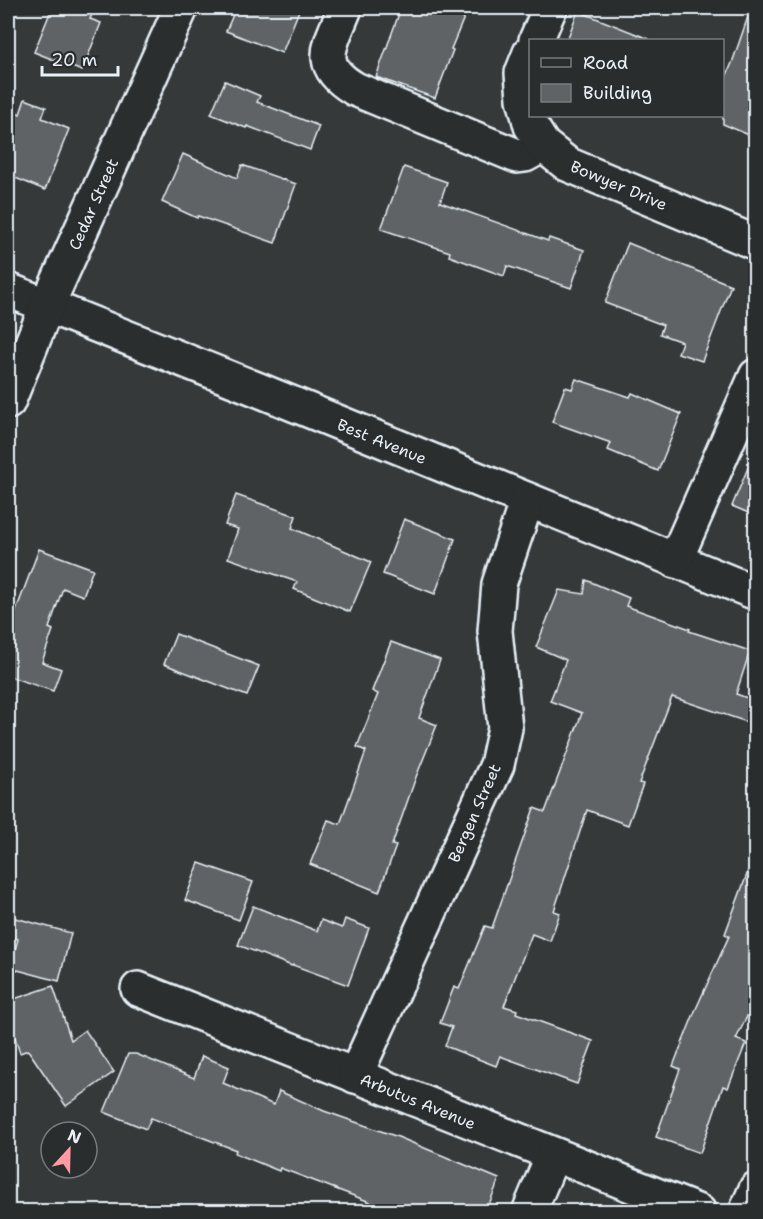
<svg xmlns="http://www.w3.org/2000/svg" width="763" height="1219" font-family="'Shantell Sans',sans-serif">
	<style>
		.building { fill: #5f6365; stroke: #e8f1f8; stroke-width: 1.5 }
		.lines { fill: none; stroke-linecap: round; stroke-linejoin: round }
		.minor-casing { stroke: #e8f1f8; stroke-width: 38 }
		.major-casing { stroke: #e8f1f8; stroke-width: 38 }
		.minor { stroke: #2a2d2e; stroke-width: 33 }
		.major { stroke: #2a2d2e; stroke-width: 33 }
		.labels { text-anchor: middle; stroke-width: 6; stroke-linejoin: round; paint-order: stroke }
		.street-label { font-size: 16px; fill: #e8f1f8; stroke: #2a2d2e }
	</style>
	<rect width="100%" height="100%" fill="#35393a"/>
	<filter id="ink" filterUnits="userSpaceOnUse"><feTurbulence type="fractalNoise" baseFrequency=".0167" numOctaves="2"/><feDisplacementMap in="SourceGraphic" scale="12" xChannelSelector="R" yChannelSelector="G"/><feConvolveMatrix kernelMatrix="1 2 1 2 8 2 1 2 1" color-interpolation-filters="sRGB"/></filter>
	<g filter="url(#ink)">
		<g class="building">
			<polygon points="52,8 95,8 90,19 101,23 82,71 34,52"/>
			<polygon points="236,8 300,8 282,53 226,31"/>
			<polygon points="401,8 468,8 451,49 453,50 435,98 376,77"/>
			<polygon points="751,8 756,8 756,138 723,124 723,84 732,63"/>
			<polygon points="578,11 649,39 649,40 567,40"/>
			<polygon points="225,81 260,96 257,102 319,126 310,150 247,126 246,128 211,114"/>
			<polygon points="25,99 46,107 42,118 69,129 45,190 8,175 8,109 20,114"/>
			<polygon points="183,154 237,178 242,165 296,184 275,243 198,216 197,218 162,202"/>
			<polygon points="404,167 447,182 440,202 548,241 549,238 584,250 571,288 507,266 504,276 449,256 450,252 381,229"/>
			<polygon points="628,243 731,285 702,361 678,353 682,342 660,334 663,325 605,303"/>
			<polygon points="576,379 630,397 632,393 681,414 658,471 608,450 611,443 552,422 565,387 572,389"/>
			<polygon points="755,451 756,451 756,516 732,506"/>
			<polygon points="236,495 296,516 292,528 371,562 350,612 294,589 297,582 228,558 238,529 225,525"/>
			<polygon points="404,519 455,539 435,594 383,574"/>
			<polygon points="39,549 93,569 83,596 63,588 49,628 53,630 42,662 61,669 53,691 8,676 8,614 14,616"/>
			<polygon points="586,580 629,598 626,606 690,629 689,631 750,651 736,694 756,701 756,725 672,697 639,783 643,784 628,825 587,810 554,911 560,913 550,941 532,934 504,1006 517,1010 516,1013 593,1041 577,1084 500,1056 496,1066 445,1046 452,1027 440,1023 454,987 459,989 485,926 492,928 534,808 545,812 582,713 550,701 566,660 536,647 559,590 584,594"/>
			<polygon points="176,634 259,666 247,696 164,664"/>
			<polygon points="391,642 440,660 419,718 437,725 416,777 392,845 396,846 379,892 310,864 328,820 340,824 366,751 357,747 378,694 372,691"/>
			<polygon points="753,858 756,858 756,998 736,1039 746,1043 728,1088 723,1086 700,1153 656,1137 680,1069 673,1066 695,1011 729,936 725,934"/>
			<polygon points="199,863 253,882 239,920 185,900"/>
			<polygon points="253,906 317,931 321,920 342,928 345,919 369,928 348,985 293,965 292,966 238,945"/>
			<polygon points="8,916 71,933 59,981 10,968 18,939 8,937"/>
			<polygon points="53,986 71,1040 85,1030 114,1072 66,1106 28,1050 20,1053 8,1016 8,1001"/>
			<polygon points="128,1054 136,1054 194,1078 202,1056 229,1067 223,1083 274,1105 279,1091 324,1111 398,1137 499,1179 486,1212 366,1212 370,1202 280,1168 279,1171 235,1153 236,1150 151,1118 146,1129 104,1112"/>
		</g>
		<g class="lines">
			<g class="minor-casing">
				<g id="minor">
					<path d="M 345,8 C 331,45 313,64 355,89 L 517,156 L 525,155 L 543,145"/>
					<polyline points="536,40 550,8"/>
					<polyline points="530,53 522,73 524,99 531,126 543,145 567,164 756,243"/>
					<polyline points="8,290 259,390 756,593"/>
					<polyline points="675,561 756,376"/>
					<polyline points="138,989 699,1212"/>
					<polyline points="355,1076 497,765 505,728 495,631 499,584 527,500"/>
					<polyline points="529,1212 553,1155"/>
					<polyline points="746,1212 756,1189"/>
				</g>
			</g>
			<g class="major-casing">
				<polyline id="major" points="8,402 47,306 181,8"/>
			</g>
			<use href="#minor" class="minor"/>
			<use href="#major" class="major"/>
		</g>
	</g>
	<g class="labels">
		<g class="street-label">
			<text transform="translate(619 185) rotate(23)" y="6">Bowyer Drive</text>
			<text transform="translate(93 204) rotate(-66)" y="6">Cedar Street</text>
			<text transform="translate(382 441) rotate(22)" y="6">Best Avenue</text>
			<text transform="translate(474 813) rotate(-66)" y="6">Bergen Street</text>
			<text transform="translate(418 1101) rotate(22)" y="6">Arbutus Avenue</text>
		</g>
	</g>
	<rect width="763" height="1219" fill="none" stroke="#2a2d2e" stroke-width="30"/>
	<rect x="15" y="15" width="733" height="1189" fill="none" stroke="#e8f1f8" stroke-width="2" filter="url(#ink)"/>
	<rect x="529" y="39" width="195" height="78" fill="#2a2d2e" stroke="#767b7f" stroke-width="1.5"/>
	<rect x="541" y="58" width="30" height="9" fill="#2a2d2e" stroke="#767b7f" stroke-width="1.5"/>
	<text x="583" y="69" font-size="18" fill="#e8f1f8">Road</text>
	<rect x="541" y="84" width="30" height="18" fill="#5f6365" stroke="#767b7f" stroke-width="1.5"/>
	<text x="583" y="99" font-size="18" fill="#e8f1f8">Building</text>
	<g transform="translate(69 1150) rotate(22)"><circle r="28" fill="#2a2d2e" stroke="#767b7f" stroke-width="1.5"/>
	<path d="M0-4.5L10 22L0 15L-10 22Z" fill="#ff9aa2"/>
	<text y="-9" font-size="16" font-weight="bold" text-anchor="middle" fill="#e8f1f8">N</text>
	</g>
	<path d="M42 66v9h76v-9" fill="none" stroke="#e8f1f8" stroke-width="3"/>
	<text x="51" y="66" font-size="18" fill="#e8f1f8" stroke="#2a2d2e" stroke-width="4.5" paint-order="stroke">20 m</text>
</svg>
